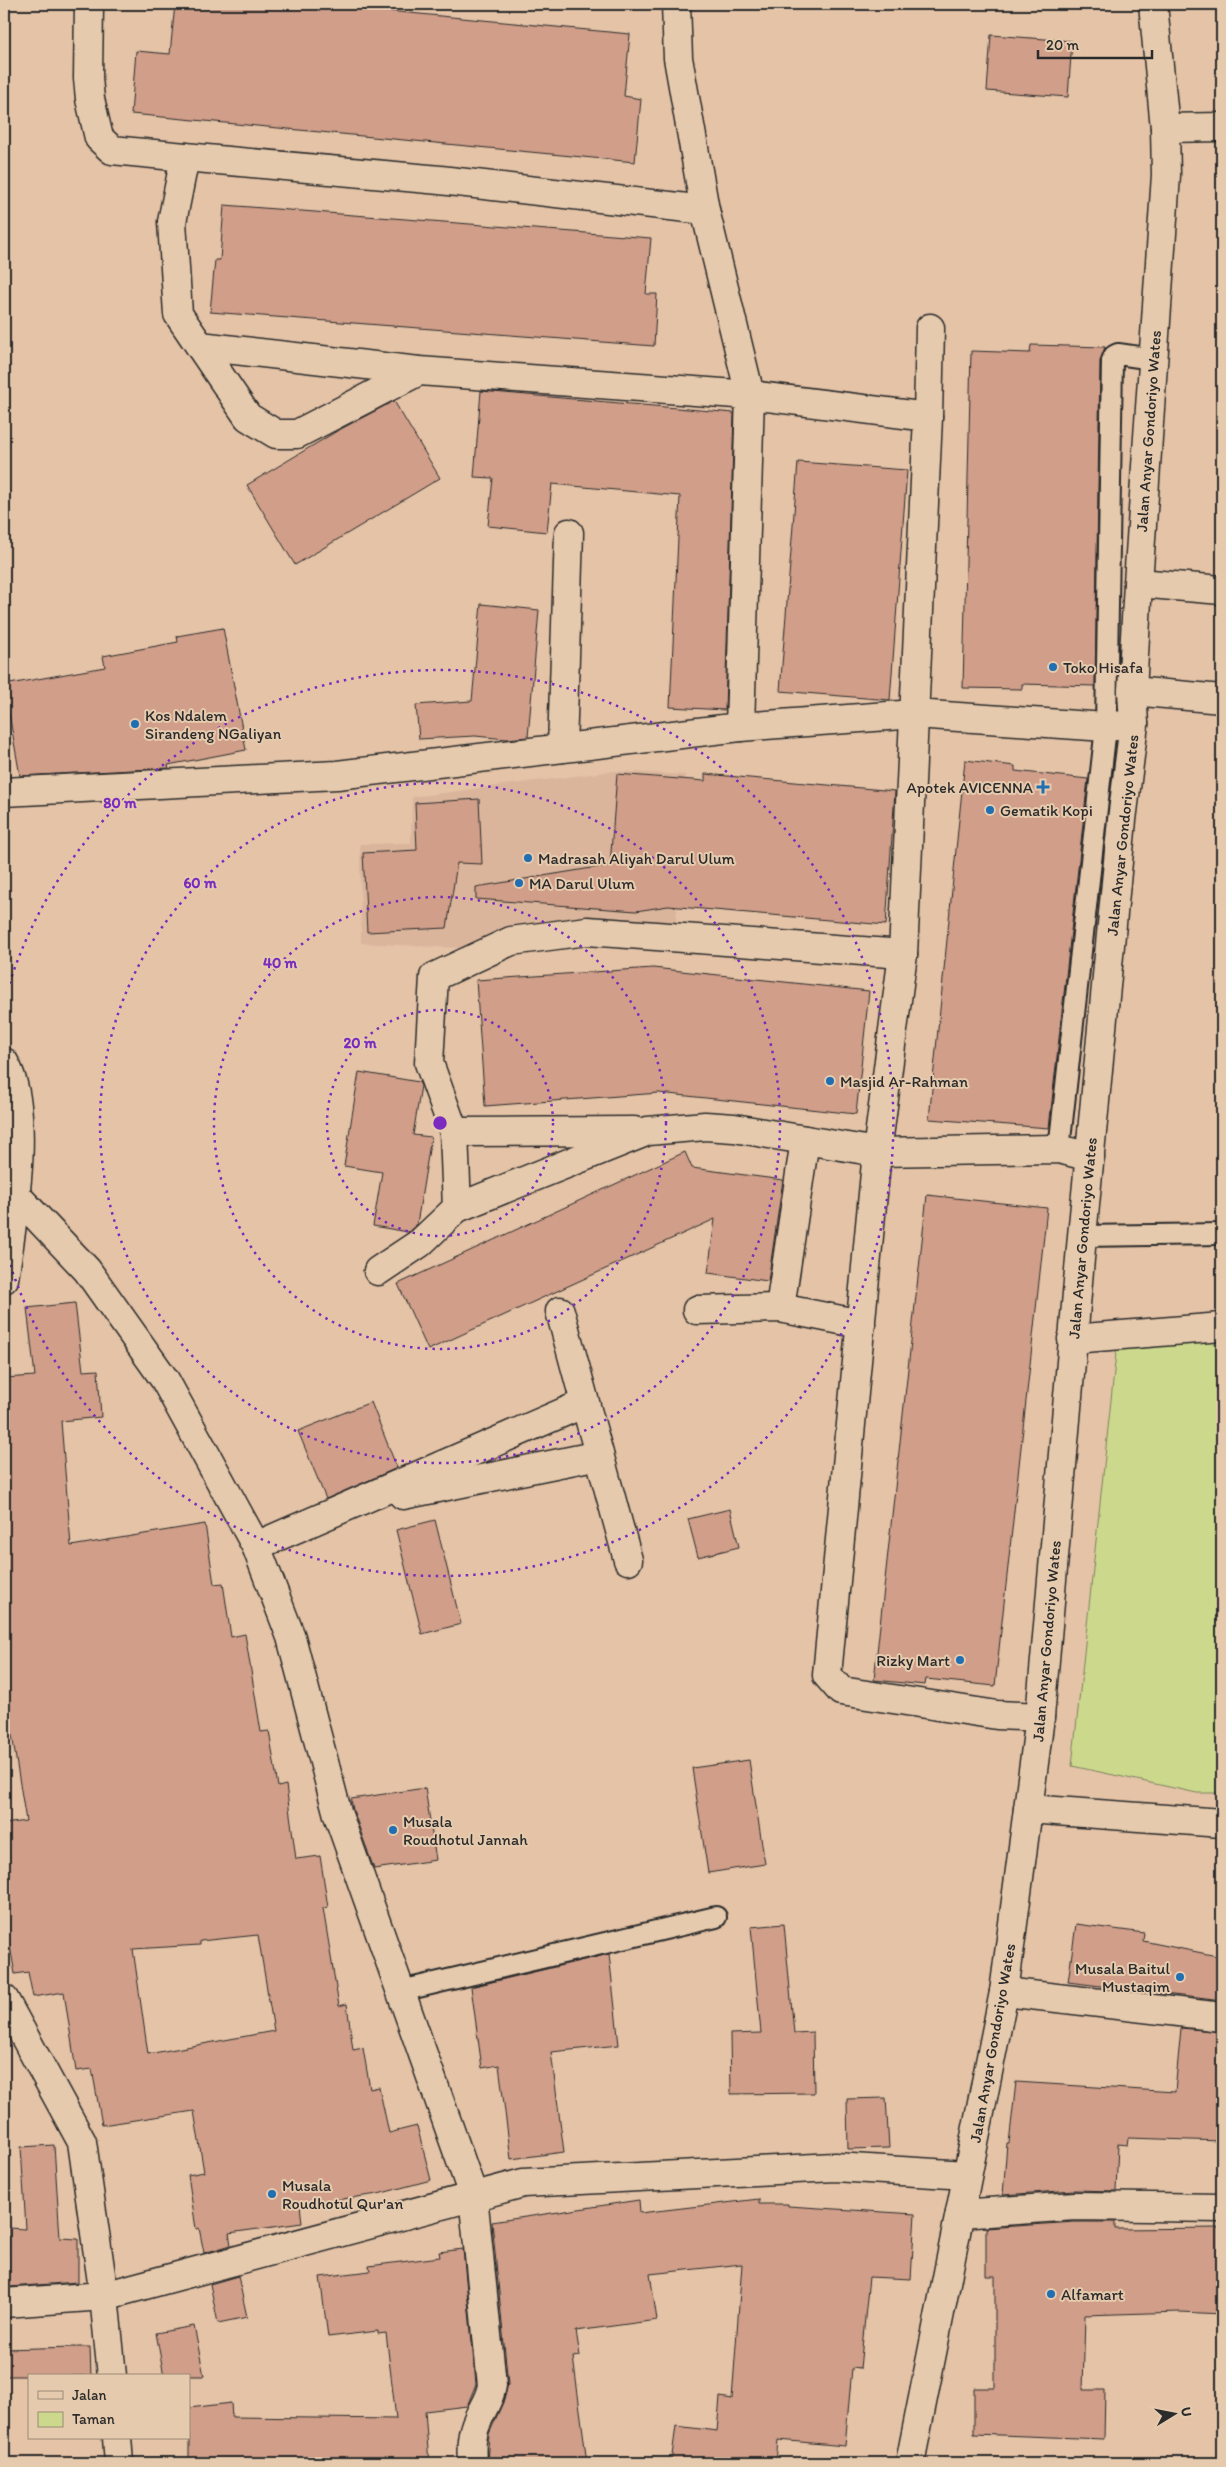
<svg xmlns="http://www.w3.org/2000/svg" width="1226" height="2467" font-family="Itim,sans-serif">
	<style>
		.built { fill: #dab59c }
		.green { fill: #ccd98d; stroke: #7c825c }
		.building { fill: #d09e89; stroke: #2b2b2b; fill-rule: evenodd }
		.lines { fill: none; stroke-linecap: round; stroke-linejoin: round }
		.lane-casing { stroke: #2b2b2b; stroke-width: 24 }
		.street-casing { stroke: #2b2b2b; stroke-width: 31 }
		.secondary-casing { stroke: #2b2b2b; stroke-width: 31 }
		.lane { stroke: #e6caad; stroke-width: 20 }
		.street { stroke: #e6caad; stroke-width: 28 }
		.secondary { stroke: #e6caad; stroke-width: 28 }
		.ring { fill: none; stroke: #7b2cbf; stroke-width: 2.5; stroke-dasharray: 2.5 5 }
		.poi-dot { fill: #1f6fb2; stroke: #e6caad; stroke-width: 2 }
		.labels { text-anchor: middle; stroke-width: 4; stroke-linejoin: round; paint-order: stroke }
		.street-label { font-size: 16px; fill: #2b2b2b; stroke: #e6caad }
		.poi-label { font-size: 16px; fill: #2b2b2b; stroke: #e6caad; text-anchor: start }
		.centre { fill: #7b2cbf; stroke: #e6caad; stroke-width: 2.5 }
		.ring-label { font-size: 15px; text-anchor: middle; font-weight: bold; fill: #7b2cbf; stroke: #e6caad; stroke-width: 4; stroke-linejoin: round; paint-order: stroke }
	</style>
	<rect width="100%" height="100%" fill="#e4c3a7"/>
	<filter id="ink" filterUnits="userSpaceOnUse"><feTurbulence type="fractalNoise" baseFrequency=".02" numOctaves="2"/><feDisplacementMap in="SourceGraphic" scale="10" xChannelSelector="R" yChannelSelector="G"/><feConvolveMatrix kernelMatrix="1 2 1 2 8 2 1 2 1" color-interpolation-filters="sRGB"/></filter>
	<g filter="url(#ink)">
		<polygon class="built" points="614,771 685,775 676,923 549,928 460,948 361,943 360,844 411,843 412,797"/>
		<polygon class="green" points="1222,1341 1222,1793 1197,1793 1072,1766 1117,1344"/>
		<g class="building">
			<polygon points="175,4 314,4 630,34 624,96 641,99 635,162 131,114 136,51 170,54"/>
			<polygon points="991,35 1072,41 1068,97 987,91"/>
			<polygon points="224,205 651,238 646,294 657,294 654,346 210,312 215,260 220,260"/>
			<polygon points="1031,345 1105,347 1100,361 1095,686 1022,684 1022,689 963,688 971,351 1030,353"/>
			<polygon points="481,391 734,413 725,710 670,707 680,496 552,484 547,532 488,526 493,478 474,477"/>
			<polygon points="394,401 440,478 295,565 247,485 337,431"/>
			<polygon points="798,462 907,470 890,700 780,691"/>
			<polygon points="481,604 539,610 528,737 507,739 475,736 419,739 416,705 472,701"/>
			<polygon points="223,628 246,750 168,765 169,768 20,776 4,685 105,667 103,656 178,642 177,636"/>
			<polygon points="965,760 1015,766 1015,771 1088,779 1049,1128 929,1119"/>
			<polygon points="617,774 705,781 705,774 895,791 886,925 668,906 636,911 476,899 476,887 610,865"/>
			<polygon points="479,799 482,864 457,863 447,928 367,932 363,853 417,850 415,803"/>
			<polygon points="653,968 869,991 856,1114 659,1093 485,1106 476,980"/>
			<polygon points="359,1072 419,1082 421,1086 413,1135 431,1137 417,1224 408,1232 373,1226 382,1172 344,1166"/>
			<polygon points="685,1152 692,1168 783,1180 768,1281 708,1273 715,1219 428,1350 398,1284"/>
			<polygon points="927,1195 1047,1208 995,1686 926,1679 925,1685 874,1680"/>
			<path d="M 75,1303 L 83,1371 L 98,1370 L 101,1417 L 61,1421 L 71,1546 L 205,1524 L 214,1584 L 223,1583 L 231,1637 L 245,1634 L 261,1732 L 269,1731 L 278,1787 L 286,1785 L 296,1859 L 320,1856 L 328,1907 L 323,1908 L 339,2006 L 347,2004 L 353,2050 L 363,2048 L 370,2089 L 379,2087 L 389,2133 L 417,2126 L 431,2180 L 378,2194 L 300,2205 L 302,2223 L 229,2233 L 231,2245 L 204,2253 L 199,2228 L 196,2229 L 188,2175 L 204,2172 L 194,2111 L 102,2125 L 92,2069 L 76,2071 L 64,1992 L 33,1997 L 28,1972 L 15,1974 L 4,1913 L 4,1824 L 26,1821 L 8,1710 L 4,1711 L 4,1593 L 7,1592 L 4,1551 L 4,1433 L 7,1433 L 4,1378 L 35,1376 L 27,1308 ZM 258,1935 L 274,2031 L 148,2054 L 133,1949 L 200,1945 L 200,1941 Z"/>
			<polygon points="371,1402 397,1468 326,1499 298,1431"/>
			<polygon points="730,1509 739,1547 698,1557 688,1519"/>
			<polygon points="435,1520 461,1624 422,1634 396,1530"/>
			<polygon points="749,1760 765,1864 708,1873 692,1768"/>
			<polygon points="425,1788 436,1860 374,1869 353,1810 351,1799"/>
			<polygon points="784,1924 794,2033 813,2032 814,2093 731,2094 730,2034 761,2033 751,1927"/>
			<polygon points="1076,1924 1144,1933 1143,1941 1222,1957 1222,2001 1068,1982"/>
			<polygon points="609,1954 619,2045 551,2052 564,2152 511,2159 499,2065 482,2068 471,1987"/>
			<polygon points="1181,2028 1222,2032 1222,2141 1128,2138 1127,2145 1118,2144 1116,2191 1074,2190 1003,2195 1007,2143 1009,2143 1016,2082 1175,2092"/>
			<polygon points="886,2098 889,2148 848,2149 847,2099"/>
			<polygon points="54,2145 60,2238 78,2239 78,2282 8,2287 9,2228 26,2229 21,2147"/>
			<polygon points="759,2199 759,2204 788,2204 788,2206 915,2214 911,2279 869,2277 860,2369 852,2368 845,2446 778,2440 776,2463 671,2463 676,2426 717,2431 720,2397 732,2399 742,2264 650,2274 657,2320 576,2331 580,2356 573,2357 587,2463 487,2463 489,2434 504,2400 508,2384 492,2222 639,2200 640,2213"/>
			<polygon points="1075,2222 1115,2222 1115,2229 1222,2228 1222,2314 1180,2312 1085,2315 1083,2390 1105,2390 1104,2439 974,2434 974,2388 995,2388 995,2276 986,2276 986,2228"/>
			<polygon points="463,2249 476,2384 467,2406 425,2411 429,2463 189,2463 189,2408 231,2403 232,2417 396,2419 386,2333 378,2334 378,2331 328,2337 320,2277 370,2271 369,2266 440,2257 439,2252"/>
			<polygon points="238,2276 247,2317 218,2323 210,2284"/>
			<polygon points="194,2326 204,2376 164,2376 156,2333"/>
			<polygon points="74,2347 90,2347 91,2376 4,2376 4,2349"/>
		</g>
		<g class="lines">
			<g class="lane-casing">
				<g id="lane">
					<polyline points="1059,1149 1106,727 1112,361 1114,356 1118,354 1153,359"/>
					<polyline points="1082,1236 1222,1234"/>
					<polyline points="401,1991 716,1917"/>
				</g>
			</g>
			<g class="street-casing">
				<g id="street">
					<polyline points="89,4 88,78 90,99 99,138 112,150 185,157"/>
					<polyline points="676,4 678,58 705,210 750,395 740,727"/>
					<polyline points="1165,128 1222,127"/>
					<polyline points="930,328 928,417 903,954 877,1152 827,1675 841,1691 997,1715 1040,1717"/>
					<polyline points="200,346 419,371 750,395 928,417"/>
					<polyline points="419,371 297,434 276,434 248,417 178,314 172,222 185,157 440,180 705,210"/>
					<polyline points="1138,583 1222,590"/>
					<polyline points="1132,691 1222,699"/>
					<polyline points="562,748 569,533"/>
					<polyline points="4,792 337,775 740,727 915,714 1106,727 1134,724"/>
					<path d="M 4,1062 C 33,1109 12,1225 4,1279"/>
					<polyline points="454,1132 634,1131"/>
					<path d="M 17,1196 L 87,1270 L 165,1380 L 256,1546 L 291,1637 L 338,1815 L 473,2195 L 492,2385 C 490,2399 483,2407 478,2419 C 471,2434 471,2447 472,2463"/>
					<polyline points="457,1208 454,1132 429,1063 434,977 511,941 587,931 903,954"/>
					<polyline points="378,1271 420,1243 457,1208 648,1131 705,1126 734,1128 877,1152 1059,1149 1090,1157"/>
					<polyline points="780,1308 805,1140"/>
					<polyline points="697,1310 780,1308 861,1324"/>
					<polyline points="560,1311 628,1560"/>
					<polyline points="1072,1339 1222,1327"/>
					<polyline points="403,1495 599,1455"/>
					<polyline points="256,1546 585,1403"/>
					<polyline points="1028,1809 1222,1823"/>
					<polyline points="1004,1992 1222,2017"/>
					<polyline points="4,1999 82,2142 104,2296 112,2376"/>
					<polyline points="960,2214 1075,2206 1222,2208"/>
					<polyline points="4,2303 104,2296 523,2183 835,2167 967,2175"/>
					<polyline points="117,2438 119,2463"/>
				</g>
			</g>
			<g class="secondary-casing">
				<polyline id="secondary" points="910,2463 1004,1992 1040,1717 1082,1236 1122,820 1134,724 1132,691 1138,583 1166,175 1165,128 1153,4"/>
			</g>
			<use href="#lane" class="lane"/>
			<use href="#street" class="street"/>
			<use href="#secondary" class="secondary"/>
		</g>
	</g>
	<g class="ring">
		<circle cx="440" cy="1123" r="113"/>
		<circle cx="440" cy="1123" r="226"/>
		<circle cx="440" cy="1123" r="340"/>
		<path d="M5 998A453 453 0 1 1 5 1248"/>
	</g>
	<g class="poi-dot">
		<circle cx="1053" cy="667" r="5"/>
		<circle cx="135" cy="724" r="5"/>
		<path d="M1040.5 779.5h5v5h5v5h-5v5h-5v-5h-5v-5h5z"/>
		<circle cx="990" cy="810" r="5"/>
		<circle cx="528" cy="858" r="5"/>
		<circle cx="519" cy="883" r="5"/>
		<circle cx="830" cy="1081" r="5"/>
		<circle cx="960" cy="1660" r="5"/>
		<circle cx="393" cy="1830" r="5"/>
		<circle cx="1180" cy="1977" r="5"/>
		<circle cx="272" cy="2194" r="5"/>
		<circle cx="1051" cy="2294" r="5"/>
	</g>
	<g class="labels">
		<g class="street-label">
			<text transform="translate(1148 431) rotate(-86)" y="6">Jalan Anyar Gondoriyo Wates</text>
			<text transform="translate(1122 835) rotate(-84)" y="6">Jalan Anyar Gondoriyo Wates</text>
			<text transform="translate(1082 1238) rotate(-85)" y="6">Jalan Anyar Gondoriyo Wates</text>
			<text transform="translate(1046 1641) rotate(-85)" y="6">Jalan Anyar Gondoriyo Wates</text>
			<text transform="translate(992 2043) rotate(-80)" y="6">Jalan Anyar Gondoriyo Wates</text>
		</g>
		<g class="poi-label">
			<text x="1063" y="673">Toko Hisafa</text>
			<text x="145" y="721">Kos Ndalem<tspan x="145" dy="18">Sirandeng NGaliyan</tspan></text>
			<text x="1033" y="793" text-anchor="end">Apotek AVICENNA</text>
			<text x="1000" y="816">Gematik Kopi</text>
			<text x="538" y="864">Madrasah Aliyah Darul Ulum</text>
			<text x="529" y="889">MA Darul Ulum</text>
			<text x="840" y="1087">Masjid Ar-Rahman</text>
			<text x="950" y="1666" text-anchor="end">Rizky Mart</text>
			<text x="403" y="1827">Musala<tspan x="403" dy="18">Roudhotul Jannah</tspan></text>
			<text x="1170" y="1974" text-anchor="end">Musala Baitul<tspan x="1170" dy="18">Mustaqim</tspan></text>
			<text x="282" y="2191">Musala<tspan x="282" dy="18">Roudhotul Qur'an</tspan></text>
			<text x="1061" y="2300">Alfamart</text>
		</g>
	</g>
	<circle cx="440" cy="1123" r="8" class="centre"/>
	<g class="ring-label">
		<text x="120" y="808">80 m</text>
		<text x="200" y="888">60 m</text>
		<text x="280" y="968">40 m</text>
		<text x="360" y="1048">20 m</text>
	</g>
	<rect width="1226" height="2467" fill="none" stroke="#e6caad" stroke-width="20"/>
	<rect x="10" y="10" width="1206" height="2447" fill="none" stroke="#2b2b2b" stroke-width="2" filter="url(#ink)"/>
	<rect x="28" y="2374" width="162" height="65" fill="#e6caad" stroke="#9b8a79"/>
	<rect x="38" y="2391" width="25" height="8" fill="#e6caad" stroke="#9b8a79"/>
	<text x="72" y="2400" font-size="15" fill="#2b2b2b">Jalan</text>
	<rect x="38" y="2412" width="25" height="15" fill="#ccd98d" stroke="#9b8a79"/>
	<text x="72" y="2424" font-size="15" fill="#2b2b2b">Taman</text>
	<g transform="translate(1174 2414) rotate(80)" stroke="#e6caad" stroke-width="4" paint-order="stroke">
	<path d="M0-4L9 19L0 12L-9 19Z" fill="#2b2b2b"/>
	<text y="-8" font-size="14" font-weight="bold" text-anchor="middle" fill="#2b2b2b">U</text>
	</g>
	<path d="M1038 50v8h114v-8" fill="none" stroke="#2b2b2b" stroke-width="2.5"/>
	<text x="1046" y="50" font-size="15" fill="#2b2b2b" stroke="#e6caad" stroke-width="4" paint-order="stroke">20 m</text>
</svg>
